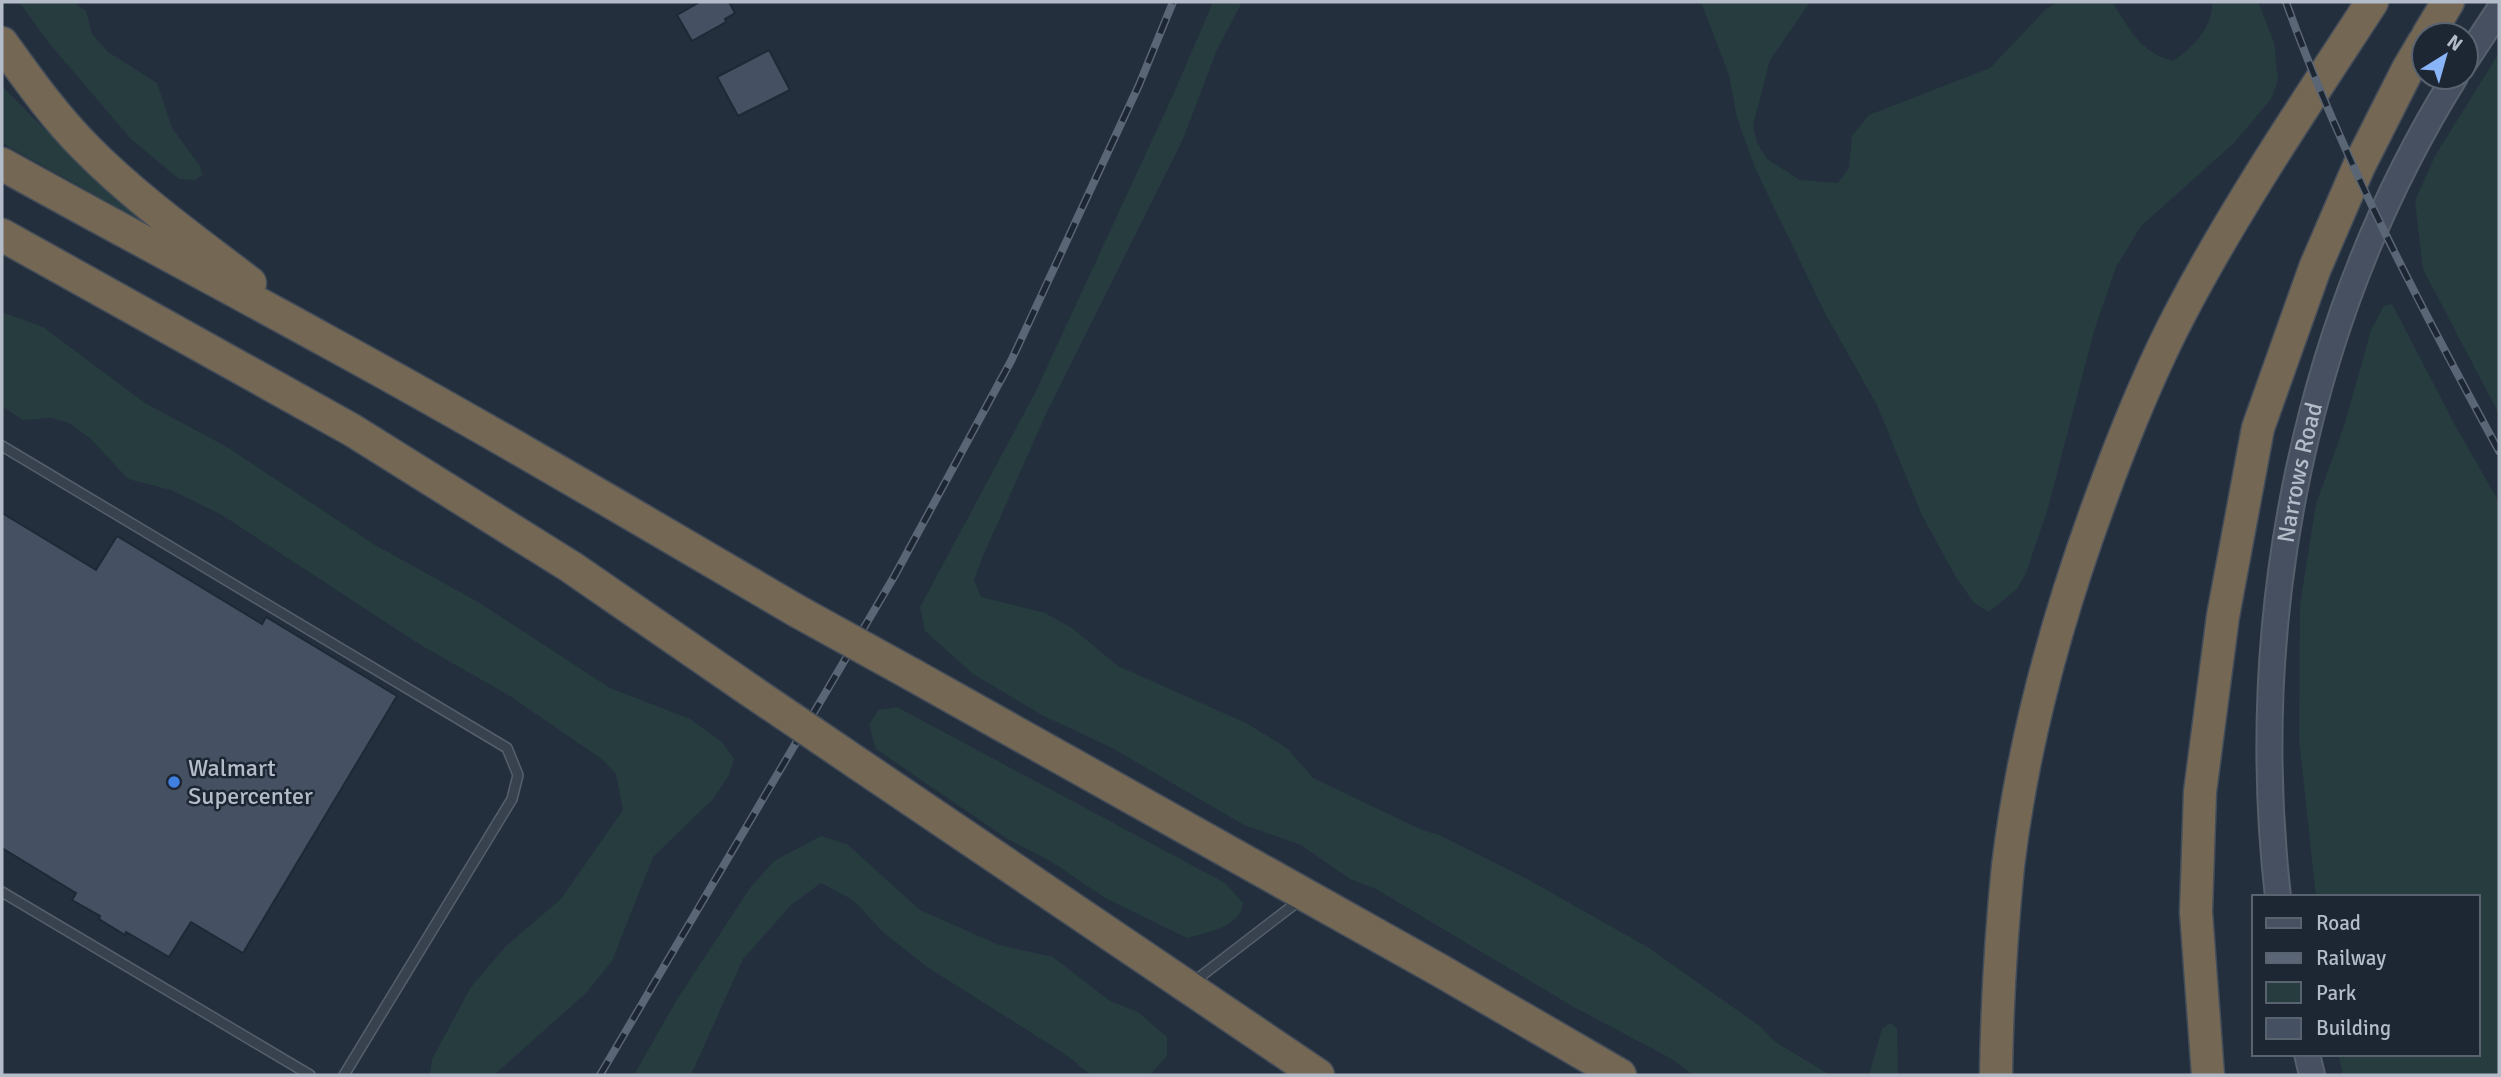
<svg xmlns="http://www.w3.org/2000/svg" width="2501" height="1077" font-family="Signika,sans-serif">
	<style>
		.green { fill: #263c3f }
		.building { fill: #455162; stroke: #1f2835; stroke-width: 2 }
		.lines { fill: none; stroke-linecap: round; stroke-linejoin: round }
		.lane-casing { stroke: #565f6c; stroke-width: 12 }
		.secondary-casing { stroke: #565f6c; stroke-width: 28 }
		.highway-casing { stroke: #434c59; stroke-width: 35 }
		.lane { stroke: #38414e; stroke-width: 9 }
		.secondary { stroke: #465061; stroke-width: 24 }
		.highway { stroke: #746855; stroke-width: 32 }
		.rail-casing { stroke: #5a6575; stroke-width: 8 }
		.rail { stroke: #1d2633; stroke-width: 5; stroke-dasharray: 16; stroke-linecap: butt }
		.highway-bridge-casing { stroke: #434c59; stroke-width: 35; stroke-linecap: butt }
		.highway-bridge { stroke: #746855; stroke-width: 32 }
		.shop-dot { fill: #3f7fe0; stroke: #1d2633; stroke-width: 2.5 }
		.labels { text-anchor: middle; stroke-width: 5; stroke-linejoin: round; paint-order: stroke }
		.street-label { font-size: 24px; fill: #b4bcc9; stroke: #1d2633 }
		.poi-label { font-size: 24px; fill: #b4bcc9; stroke: #1d2633; text-anchor: start }
	</style>
	<rect width="100%" height="100%" fill="#242f3e"/>
	<g class="green">
		<polygon points="19,2 73,2 86,11 92,34 108,52 157,83 172,128 200,166 202,175 195,180 179,179 131,139 49,43"/>
		<polygon points="1213,2 1242,2 1216,52 1183,139 1046,414 983,556 974,580 981,597 1045,613 1072,628 1118,666 1246,723 1287,748 1313,778 1422,830 1439,835 1529,880 1649,948 1761,1027 1774,1041 1830,1075 1694,1075 1670,1058 1572,1006 1376,889 1350,879 1301,845 1244,825 1112,748 1042,715 973,674 925,631 920,607 1035,393 1173,95"/>
		<path d="M 1701,2 L 1810,2 L 1770,60 L 1753,125 L 1757,143 L 1767,159 L 1800,180 L 1838,183 L 1849,168 L 1852,136 L 1869,115 L 1990,68 L 2046,9 L 2058,2 L 2112,2 C 2131,30 2138,51 2173,61 C 2193,48 2213,27 2212,2 L 2258,2 L 2274,42 L 2278,81 L 2271,99 L 2234,143 L 2141,226 L 2116,267 L 2094,331 L 2048,508 L 2026,573 L 2017,589 L 1989,612 L 1974,603 L 1954,574 L 1921,513 L 1877,405 L 1826,315 L 1755,168 L 1737,118 L 1729,75 Z"/>
		<polygon points="2499,53 2499,414 2423,269 2415,201 2435,156"/>
		<polygon points="2,86 60,145 140,213 138,219 2,143"/>
		<polygon points="2392,304 2455,425 2499,502 2499,1075 2343,1075 2338,1054 2478,1054 2478,897 2316,897 2299,738 2300,605 2316,504 2345,423 2371,330 2384,306"/>
		<polygon points="2,312 43,327 145,403 227,447 375,545 478,602 610,688 690,719 722,742 734,759 729,775 713,799 653,857 612,961 586,993 494,1075 430,1075 432,1059 471,987 506,946 561,899 623,810 616,774 603,760 510,696 419,644 222,515 171,490 128,479 91,439 69,423 51,418 23,420 2,406"/>
		<path d="M 897,707 L 1225,883 L 1243,903 C 1240,928 1207,932 1187,938 L 1105,898 L 1052,862 L 1006,838 L 876,749 L 869,725 L 878,710 Z"/>
		<polygon points="821,836 847,844 920,910 999,945 1053,957 1110,1001 1138,1012 1167,1037 1167,1056 1150,1075 1091,1075 1065,1054 927,967 884,933 853,900 821,883 792,904 743,959 691,1075 634,1075 676,1001 750,888 774,861"/>
		<polygon points="1890,1023 1897,1028 1898,1075 1869,1075 1882,1029"/>
	</g>
	<g class="building">
		<polygon points="700,2 729,2 735,13 725,19 726,22 692,41 677,15"/>
		<polygon points="769,50 790,90 738,116 717,77"/>
		<polygon points="2,513 96,570 117,536 262,624 266,617 397,696 243,953 191,922 169,957 126,932 125,935 99,919 100,916 72,900 76,893 2,848"/>
	</g>
	<g class="lines">
		<g class="lane-casing">
			<g id="lane">
				<polyline points="2,446 507,748 518,775 512,799 344,1075"/>
				<polyline points="2,892 310,1075"/>
				<polyline points="1192,983 1300,900"/>
			</g>
		</g>
		<g class="secondary-casing">
			<g id="secondary">
				<polyline points="2466,60 2499,10"/>
				<path id="s1" d="M 2278,897 C 2246,616 2305,318 2455,77"/>
				<polyline points="2307,1054 2312,1075"/>
			</g>
		</g>
		<g class="highway-casing">
			<g id="highway">
				<polyline points="2428,35 2448,2"/>
				<path d="M 2,43 C 28,79 54,116 85,147 C 135,198 194,240 250,283"/>
				<path d="M 2,164 C 108,223 216,280 323,339 C 483,426 640,519 797,611"/>
				<polyline points="2,235 352,430 571,567 751,691"/>
				<polyline points="913,675 1441,971 1620,1075"/>
				<polyline points="860,765 1318,1075"/>
				<path d="M 1996,1075 C 1997,1005 2001,936 2008,866 C 2023,742 2057,618 2100,501 C 2124,435 2150,370 2183,308 C 2239,202 2307,102 2372,2"/>
				<polyline points="2208,1075 2196,912 2200,792 2223,616 2258,428 2315,268 2359,166 2408,69 2424,42"/>
			</g>
		</g>
		<use href="#lane" class="lane"/>
		<use href="#secondary" class="secondary"/>
		<use href="#highway" class="highway"/>
		<g class="rail-casing">
			<g id="rail">
				<path d="M 2286,2 C 2342,158 2420,306 2499,451"/>
				<polyline points="600,1075 895,575 1011,361 1139,85 1173,2"/>
			</g>
		</g>
		<use href="#rail" class="rail"/>
		<g class="highway-bridge-casing">
			<g id="highway-bridge">
				<polyline points="797,611 913,675"/>
				<polyline points="751,691 860,765"/>
			</g>
		</g>
		<use href="#highway-bridge" class="highway-bridge"/>
	</g>
	<circle class="shop-dot" cx="174" cy="782" r="7"/>
	<g class="labels">
		<g class="street-label">
			<text dy="8" stroke="none"><textPath href="#s1" startOffset="427">Narrows Road</textPath></text>
		</g>
		<g class="poi-label">
			<text x="188" y="776">Walmart<tspan x="188" dy="28">Supercenter</tspan></text>
		</g>
	</g>
	<rect width="2501" height="1077" fill="none" stroke="#b4bcc9" stroke-width="7"/>
	<rect x="2252" y="895" width="228" height="161" fill="#1d2633" stroke="#59626f" stroke-width="2"/>
	<rect x="2266" y="918" width="35" height="10" fill="#465061" stroke="#59626f" stroke-width="2"/>
	<text x="2316" y="930" font-size="21" fill="#b4bcc9">Road</text>
	<rect x="2266" y="953" width="35" height="10" fill="#5a6575" stroke="#59626f" stroke-width="2"/>
	<text x="2316" y="965" font-size="21" fill="#b4bcc9">Railway</text>
	<rect x="2266" y="982" width="35" height="21" fill="#263c3f" stroke="#59626f" stroke-width="2"/>
	<text x="2316" y="1000" font-size="21" fill="#b4bcc9">Park</text>
	<rect x="2266" y="1018" width="35" height="21" fill="#455162" stroke="#59626f" stroke-width="2"/>
	<text x="2316" y="1035" font-size="21" fill="#b4bcc9">Building</text>
	<g transform="translate(2445 56) rotate(37)"><circle r="33" fill="#1d2633" stroke="#59626f" stroke-width="2"/>
	<path d="M0-5L12 26L0 18L-12 26Z" fill="#8ab4f8"/>
	<text y="-10" font-size="19" font-weight="bold" text-anchor="middle" fill="#b4bcc9">N</text>
	</g>
</svg>
